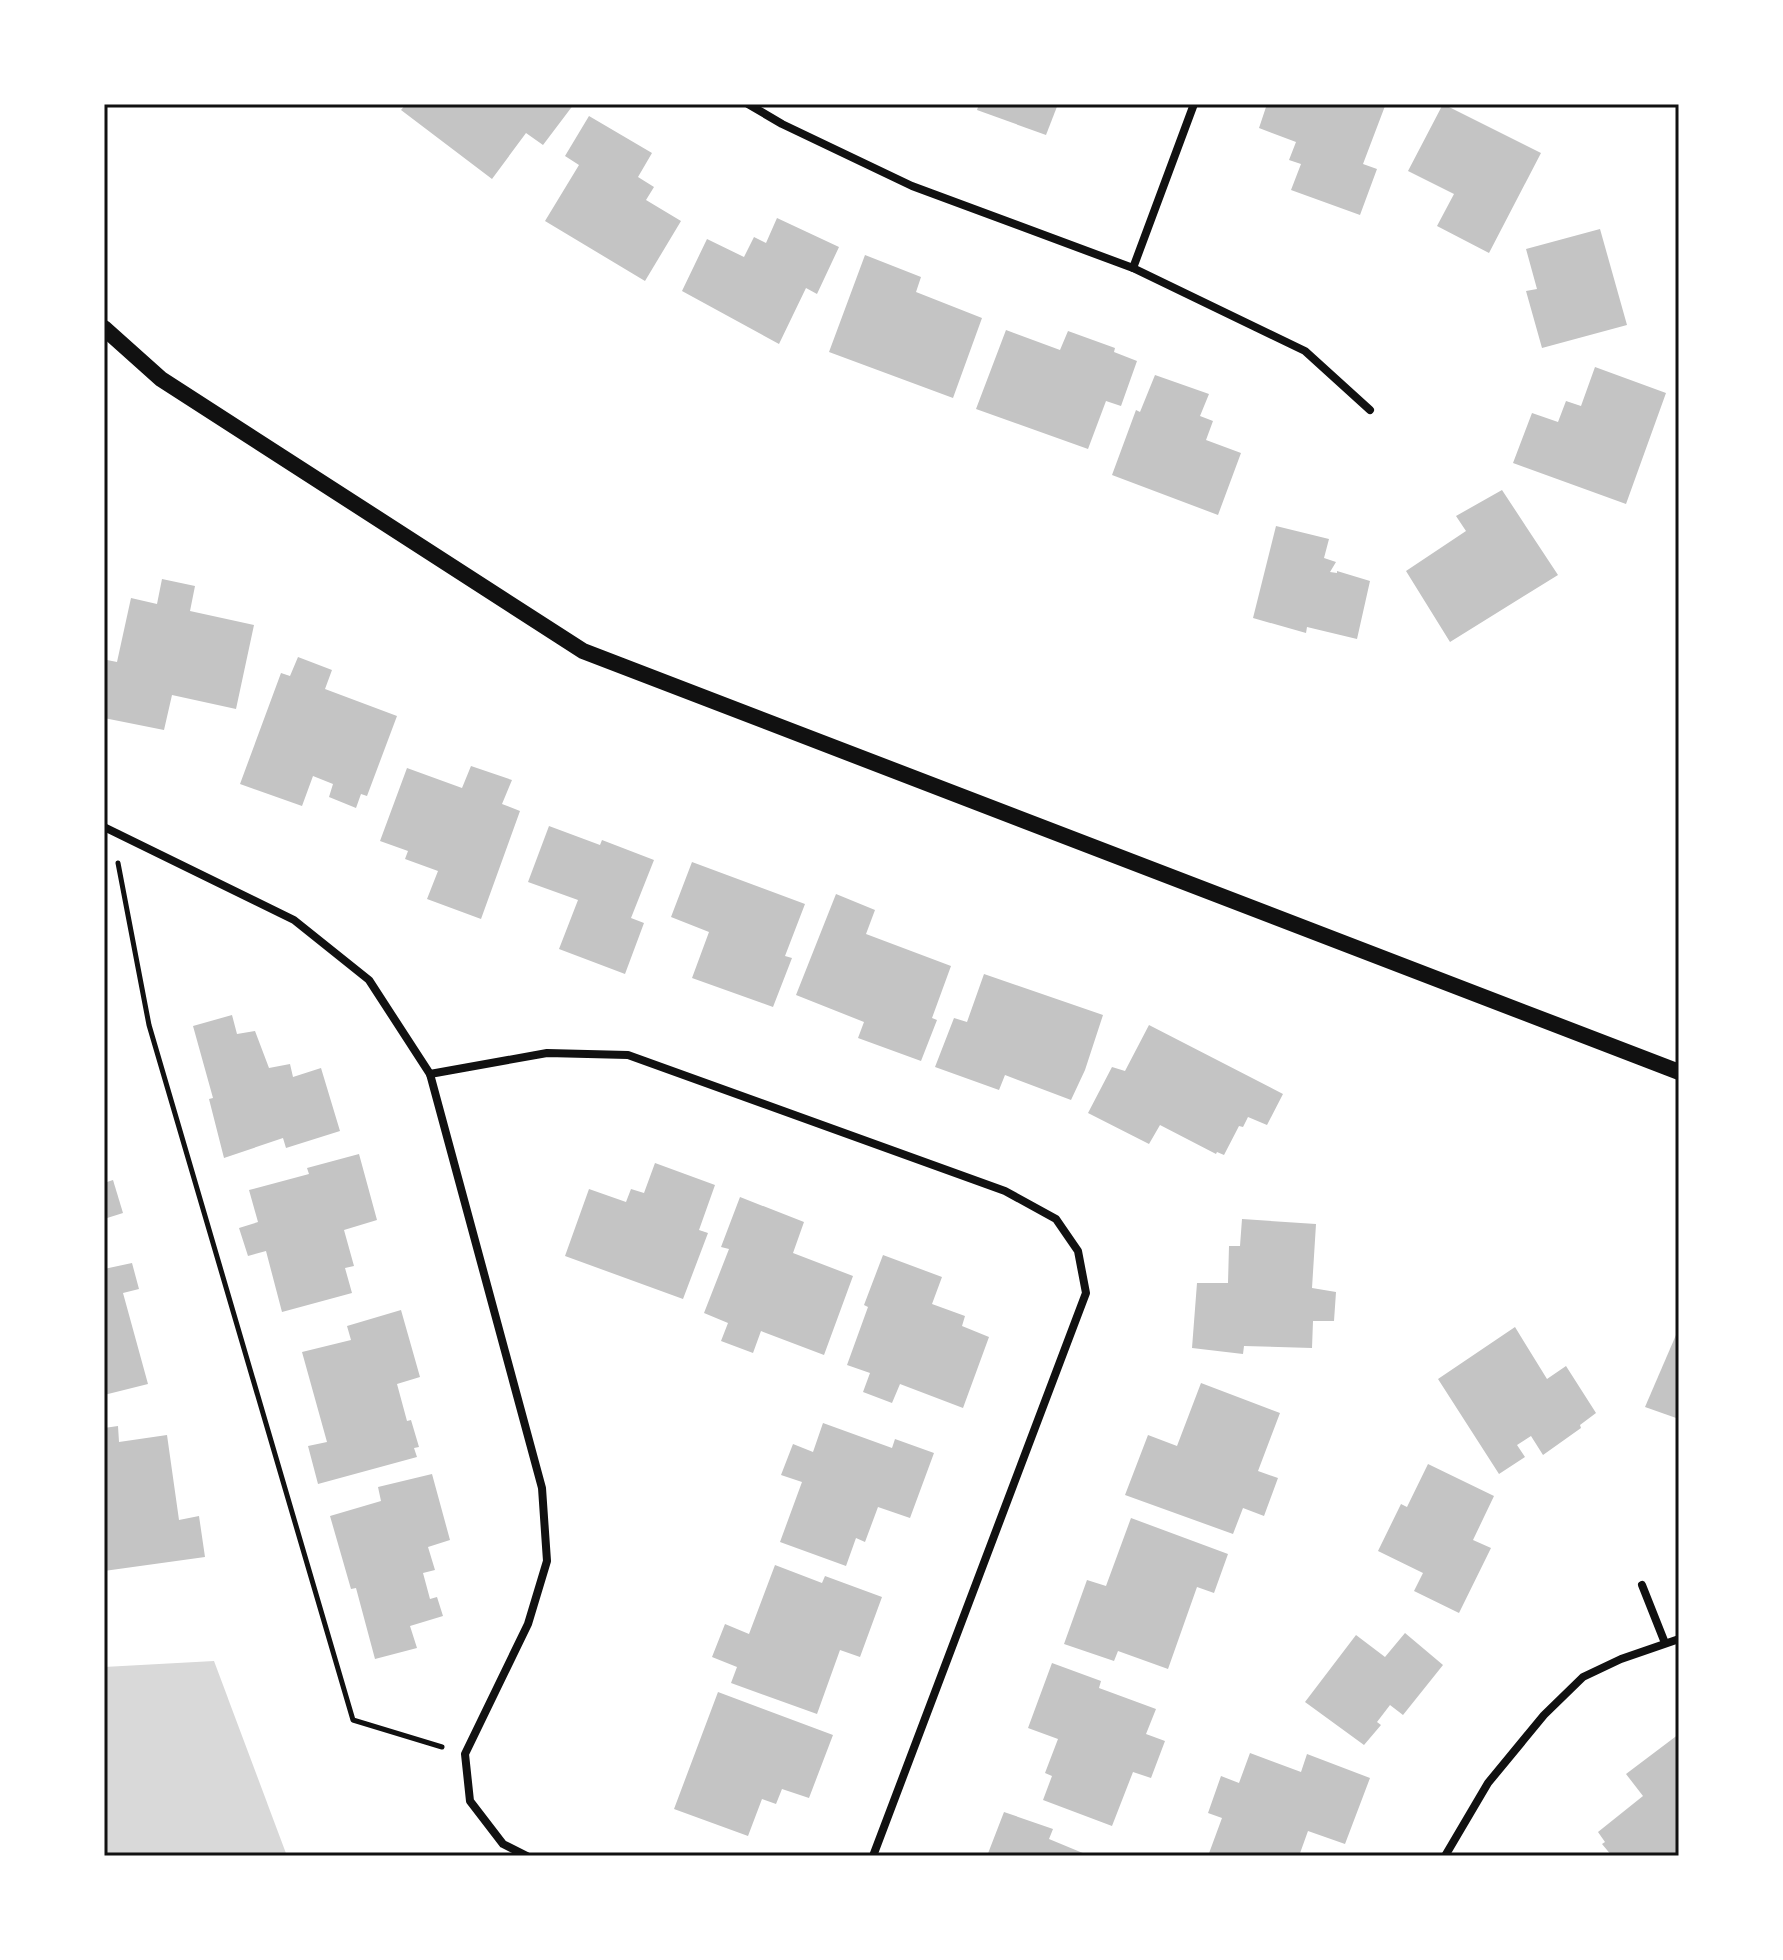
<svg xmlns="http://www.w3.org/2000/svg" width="1783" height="1960" font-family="'Public Sans',sans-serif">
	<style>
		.water { fill: #d9d9d9 }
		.building { fill: #c4c4c4 }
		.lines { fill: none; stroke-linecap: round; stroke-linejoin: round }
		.path { stroke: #111; stroke-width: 5 }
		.minor { stroke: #111; stroke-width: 8 }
		.secondary { stroke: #111; stroke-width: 16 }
		.neatline { fill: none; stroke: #111; stroke-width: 3 }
	</style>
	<rect width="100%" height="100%" fill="#fff"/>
	<polygon class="water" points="214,1661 287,1856 104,1856 104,1667"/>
	<g class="building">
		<polygon points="406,104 574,104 543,145 526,133 492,179 401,110"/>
		<polygon points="979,104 1058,104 1046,135 977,110"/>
		<polygon points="1267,104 1385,106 1363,164 1377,169 1360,215 1291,190 1301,164 1289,160 1296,142 1259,128"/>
		<polygon points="1443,104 1541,153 1489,253 1437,226 1454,194 1408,171"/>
		<polygon points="589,116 652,153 638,177 654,187 646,200 681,221 645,281 545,221 579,165 565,156"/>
		<polygon points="777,218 839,247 817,294 806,288 779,344 682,291 707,239 744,257 754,237 766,243"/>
		<polygon points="1600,229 1627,325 1542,348 1526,291 1537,289 1526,249"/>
		<polygon points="865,255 921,277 916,292 982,318 953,398 829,352"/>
		<polygon points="1006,330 1060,350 1068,331 1115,348 1114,352 1137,361 1121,406 1106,401 1088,449 976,409"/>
		<polygon points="1595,367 1666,393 1626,504 1513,463 1532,413 1558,422 1566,401 1581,406"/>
		<polygon points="1155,375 1209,394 1200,416 1213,421 1206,440 1241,453 1218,515 1112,475 1136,410 1140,412"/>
		<polygon points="1502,490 1558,575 1450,642 1406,571 1466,531 1456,516"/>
		<polygon points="1276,526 1329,539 1324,558 1336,562 1330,572 1337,573 1337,571 1370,581 1357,639 1307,627 1306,633 1253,618"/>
		<polygon points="162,579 195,586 190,611 254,625 236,709 172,695 164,730 104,718 104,677 107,660 117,662 131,598 157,604"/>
		<polygon points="298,657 332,670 325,689 397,716 367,796 361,794 356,808 329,797 333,784 313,776 302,806 240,784 281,673 290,676"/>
		<polygon points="471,766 512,780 502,804 520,811 481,919 427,899 438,871 405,859 408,851 380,841 407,768 462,788"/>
		<polygon points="549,826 600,845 602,840 654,860 631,918 644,923 625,974 559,949 578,900 528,882"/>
		<polygon points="692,862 805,904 785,956 792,958 773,1007 692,978 709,932 671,917"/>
		<polygon points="836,894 875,910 866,934 951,966 932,1018 937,1020 921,1061 858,1038 864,1022 796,995"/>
		<polygon points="984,974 1103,1015 1085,1070 1071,1100 1005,1075 999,1090 935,1067 954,1018 967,1022"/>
		<polygon points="232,1015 237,1034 255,1031 269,1068 290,1064 293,1077 321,1068 340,1131 286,1148 283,1138 224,1158 209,1099 213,1098 193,1026"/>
		<polygon points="1149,1025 1283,1094 1267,1125 1248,1117 1243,1127 1239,1126 1224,1155 1217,1152 1216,1154 1160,1125 1149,1144 1088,1113 1112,1067 1125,1071"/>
		<polygon points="359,1154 377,1220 344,1230 354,1266 345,1268 352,1293 282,1312 266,1251 248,1256 239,1228 258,1222 249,1190 309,1174 307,1168"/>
		<polygon points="655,1163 715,1185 699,1230 708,1233 683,1299 565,1256 589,1189 626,1202 631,1189 644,1193"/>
		<polygon points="113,1180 123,1213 104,1219 104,1183"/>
		<polygon points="740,1197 804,1222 793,1253 853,1276 824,1355 761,1331 753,1353 721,1341 728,1323 704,1313 729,1249 721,1247"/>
		<polygon points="1242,1219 1316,1224 1312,1288 1336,1292 1334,1321 1313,1321 1312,1348 1244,1346 1243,1354 1192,1348 1197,1283 1228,1283 1229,1246 1240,1246"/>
		<polygon points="883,1255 942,1277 932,1304 965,1316 962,1326 989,1337 963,1408 900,1384 892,1403 863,1392 870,1373 847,1365 868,1307 864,1305"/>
		<polygon points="132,1263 139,1289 123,1293 148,1384 104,1395 104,1269"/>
		<polygon points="401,1310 420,1377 397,1384 407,1421 411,1420 419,1447 414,1448 417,1457 318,1484 308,1446 327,1442 302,1352 351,1340 347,1326"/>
		<polygon points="1515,1327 1547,1379 1566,1366 1596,1413 1580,1425 1581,1428 1543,1455 1531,1436 1517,1445 1525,1457 1499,1474 1438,1379"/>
		<polygon points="1679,1328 1679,1419 1645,1407"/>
		<polygon points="1201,1383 1280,1413 1258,1471 1278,1478 1264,1516 1243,1508 1233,1534 1125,1495 1148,1435 1177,1446"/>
		<polygon points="823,1423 892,1448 895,1439 934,1453 910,1518 878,1507 865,1542 856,1538 846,1566 780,1542 802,1482 781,1475 793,1444 813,1452"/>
		<polygon points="118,1426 119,1442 167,1435 179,1520 199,1516 205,1557 104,1571 104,1428"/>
		<polygon points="1428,1464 1494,1496 1473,1540 1491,1548 1459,1613 1414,1591 1423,1573 1378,1551 1401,1504 1407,1507"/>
		<polygon points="432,1474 450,1540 428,1547 435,1570 423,1573 430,1599 437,1597 443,1616 410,1626 417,1648 375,1659 356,1588 351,1589 330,1516 381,1501 378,1487"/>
		<polygon points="1131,1518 1228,1554 1214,1593 1197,1587 1168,1669 1118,1651 1114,1661 1064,1644 1087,1580 1106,1586"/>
		<polygon points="775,1565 822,1583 825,1576 882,1597 860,1657 840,1650 817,1714 731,1683 737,1667 712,1657 725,1624 749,1634"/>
		<polygon points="1405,1633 1443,1665 1403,1715 1390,1705 1377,1722 1381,1725 1364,1745 1305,1702 1356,1635 1385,1657"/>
		<polygon points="1052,1663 1101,1681 1099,1688 1156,1709 1146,1734 1165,1741 1151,1778 1133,1772 1112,1826 1043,1800 1052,1776 1045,1773 1058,1739 1028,1728"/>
		<polygon points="718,1692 833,1735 809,1798 782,1789 776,1804 762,1799 748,1836 674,1809"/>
		<polygon points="1679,1734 1679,1856 1612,1856 1602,1844 1605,1842 1598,1832 1643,1796 1626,1774"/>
		<polygon points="1250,1753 1301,1772 1307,1754 1370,1778 1345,1844 1308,1831 1299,1856 1208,1856 1222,1818 1208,1813 1221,1776 1239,1783"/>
		<polygon points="1004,1812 1053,1829 1049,1839 1090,1856 987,1856"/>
	</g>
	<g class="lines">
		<polyline class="path" points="118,863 149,1025 353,1720 442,1747"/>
		<g class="minor">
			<polyline points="748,104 782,124 912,186 1133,268 1305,351 1370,410"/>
			<polyline points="1133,268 1194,104"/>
			<polyline points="104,827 294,920 369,980 430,1074 542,1488 547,1561 528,1624 465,1754 470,1801 503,1844 527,1856"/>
			<polyline points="430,1074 547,1053 628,1055 1005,1191 1056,1219 1078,1251 1086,1293 873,1856"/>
			<polyline points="1642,1585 1665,1643"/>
			<polyline points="1445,1856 1488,1783 1544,1715 1583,1677 1621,1659 1679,1639"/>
		</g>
		<polyline class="secondary" points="104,328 161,379 583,651 1679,1072"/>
	</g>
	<rect width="1783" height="1960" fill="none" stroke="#ffffff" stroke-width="212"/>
	<rect x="106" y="106" width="1571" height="1748" class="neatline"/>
</svg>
